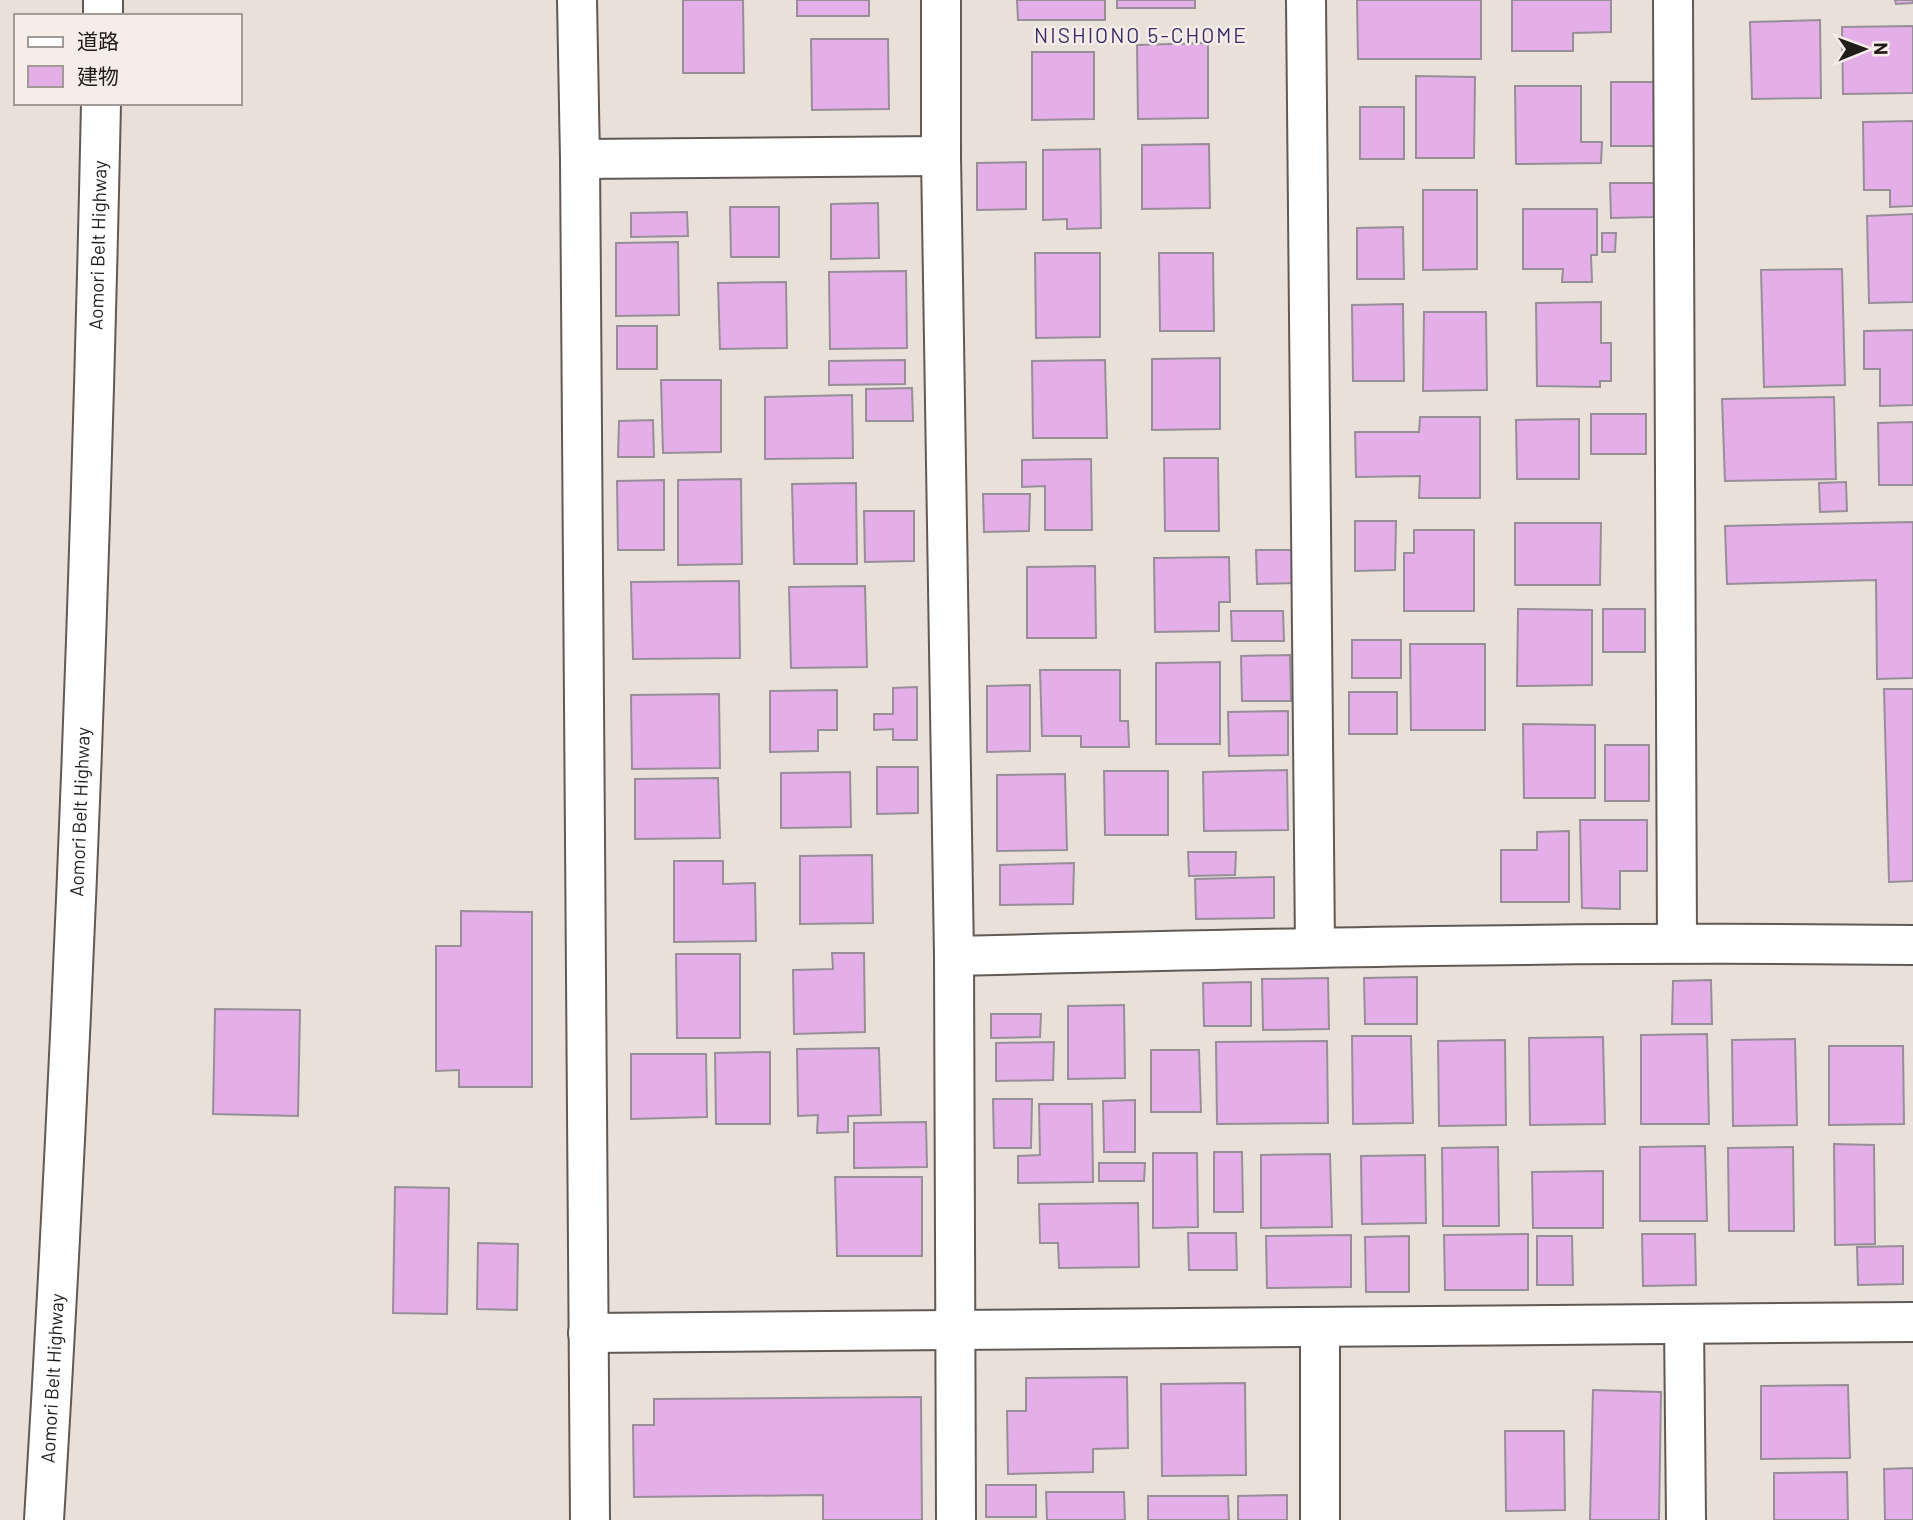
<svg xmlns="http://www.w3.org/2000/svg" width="1913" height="1520" font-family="Barlow,'Noto Sans JP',sans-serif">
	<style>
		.building { fill: #e4aee8; stroke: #968f97; stroke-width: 2 }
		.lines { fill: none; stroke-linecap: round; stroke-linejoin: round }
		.minor-casing { stroke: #615954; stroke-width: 42 }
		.highway-casing { stroke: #615954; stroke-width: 42 }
		.minor { stroke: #fff; stroke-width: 38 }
		.highway { stroke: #fff; stroke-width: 38 }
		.labels { text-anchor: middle; stroke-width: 5; stroke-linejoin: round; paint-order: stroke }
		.street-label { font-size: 19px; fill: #201d1b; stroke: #f7ede8 }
		.neighbourhood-label { font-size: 21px; letter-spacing: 2px; fill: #372d69; stroke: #f7ede8 }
	</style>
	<rect width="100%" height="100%" fill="#eae0da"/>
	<g class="building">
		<polygon points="683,0 743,0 744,73 683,73"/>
		<rect x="797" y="0" width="72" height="16"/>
		<polygon points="1017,0 1105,0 1105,20 1018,20"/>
		<rect x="1117" y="0" width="78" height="8"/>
		<polygon points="1357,0 1481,0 1481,59 1358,59"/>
		<polygon points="1512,0 1611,0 1611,32 1573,33 1573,51 1512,51"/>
		<polygon points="1895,0 1913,0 1913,3 1896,4"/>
		<polygon points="1820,20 1821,98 1752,99 1750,22"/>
		<polygon points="1913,26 1913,93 1843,94 1842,27"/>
		<polygon points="811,39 888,39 889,109 812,110"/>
		<polygon points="1208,43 1208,118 1138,119 1137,45"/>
		<polygon points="1032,52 1094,52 1094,119 1032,120"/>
		<polygon points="1416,76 1475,77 1474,158 1416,158"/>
		<rect x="1611" y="82" width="46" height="64"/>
		<polygon points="1515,86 1581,86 1581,142 1602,142 1601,163 1516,164"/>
		<rect x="1360" y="107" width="44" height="52"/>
		<polygon points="1913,121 1913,206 1890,207 1890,190 1864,190 1863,122"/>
		<polygon points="1209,144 1210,208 1142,209 1142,145"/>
		<polygon points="1100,149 1101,228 1067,229 1067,219 1043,220 1043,150"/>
		<polygon points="1026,162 1026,209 977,210 977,163"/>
		<polygon points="1610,183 1655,183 1654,217 1611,218"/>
		<polygon points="1423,190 1477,190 1477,269 1423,270"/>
		<polygon points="878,203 879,258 831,259 831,204"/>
		<polygon points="730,207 779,207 779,257 731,257"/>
		<polygon points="1523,209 1597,209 1597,255 1591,255 1592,282 1562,282 1563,269 1523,269"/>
		<polygon points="687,212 688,236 631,237 631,213"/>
		<polygon points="1913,214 1913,302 1869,303 1867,216"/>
		<polygon points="1403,227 1404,279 1357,279 1357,228"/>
		<polygon points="1602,233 1616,233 1615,252 1602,252"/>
		<polygon points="678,242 679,315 616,316 616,243"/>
		<polygon points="1035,253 1100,253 1100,337 1036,338"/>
		<polygon points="1159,253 1213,253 1214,331 1160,331"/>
		<polygon points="1842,269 1845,385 1764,387 1761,270"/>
		<polygon points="906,271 907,348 830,349 829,272"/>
		<polygon points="786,282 787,348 720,349 718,283"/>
		<polygon points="1601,302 1601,343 1611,343 1611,381 1600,381 1600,387 1537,386 1536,303"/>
		<polygon points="1403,304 1404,381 1353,381 1352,305"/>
		<polygon points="1424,312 1486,312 1487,390 1423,391"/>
		<rect x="617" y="326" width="40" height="43"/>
		<polygon points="1913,330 1913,405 1880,406 1880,369 1864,369 1864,331"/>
		<polygon points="1220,358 1220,429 1152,430 1152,359"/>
		<polygon points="905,360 905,384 829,385 829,361"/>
		<polygon points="1105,360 1107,438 1033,438 1032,361"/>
		<polygon points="661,380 721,380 721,452 663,453"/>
		<polygon points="912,388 913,421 866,421 866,389"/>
		<polygon points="852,395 853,458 765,459 765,397"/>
		<polygon points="1834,397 1836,479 1725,481 1722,399"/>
		<rect x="1591" y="414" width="55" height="40"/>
		<polygon points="1420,417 1480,417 1480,498 1419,498 1420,476 1356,477 1355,432 1419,432"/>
		<polygon points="1579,419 1579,479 1517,479 1516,420"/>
		<polygon points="653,420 654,457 618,457 619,421"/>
		<polygon points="1913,422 1913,485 1879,485 1878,423"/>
		<polygon points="1164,458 1218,458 1219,531 1165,531"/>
		<polygon points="1091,459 1092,530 1045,530 1045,486 1022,487 1022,460"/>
		<polygon points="741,479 742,564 678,565 678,480"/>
		<polygon points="664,480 664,550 618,550 617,481"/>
		<polygon points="1846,482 1847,511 1820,512 1819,483"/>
		<polygon points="856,483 857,564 794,564 792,484"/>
		<polygon points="983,494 1030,494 1029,531 984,532"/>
		<polygon points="864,511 914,511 914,561 865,562"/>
		<polygon points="1355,521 1396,521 1395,570 1355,571"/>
		<polygon points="1913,522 1913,678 1877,679 1876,580 1727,584 1725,526"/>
		<polygon points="1515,523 1601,523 1600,585 1515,585"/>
		<polygon points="1414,530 1474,530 1474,611 1404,611 1404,553 1414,553"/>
		<polygon points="1256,550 1295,550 1294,583 1257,584"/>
		<polygon points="1229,557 1230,602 1219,602 1219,631 1155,632 1154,558"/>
		<polygon points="1095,566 1096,638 1027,638 1027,567"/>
		<polygon points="739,581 740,658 633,659 631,582"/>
		<polygon points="865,586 867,667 791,668 789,587"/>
		<polygon points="1518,609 1592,610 1592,685 1517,686"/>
		<rect x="1603" y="609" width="42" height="43"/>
		<polygon points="1231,611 1283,611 1284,641 1232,641"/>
		<rect x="1352" y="640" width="49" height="38"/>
		<polygon points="1410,644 1485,644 1485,730 1411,730"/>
		<polygon points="1290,655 1291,701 1242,701 1241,656"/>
		<polygon points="1220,662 1220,744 1156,744 1156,663"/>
		<polygon points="1040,670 1120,670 1120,721 1128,721 1129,747 1081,747 1081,736 1042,736"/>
		<polygon points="1030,685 1030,751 987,752 987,686"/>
		<polygon points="917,687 917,740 893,740 893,729 874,730 874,714 893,714 893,688"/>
		<polygon points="1884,689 1913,689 1913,881 1889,882"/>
		<polygon points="837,690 837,730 818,730 818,751 770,752 770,691"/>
		<rect x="1349" y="692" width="48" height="42"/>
		<polygon points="719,694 720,768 632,769 631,695"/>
		<polygon points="1288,711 1288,755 1229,756 1228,712"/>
		<polygon points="1523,724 1595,725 1595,798 1524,798"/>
		<rect x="1605" y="745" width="44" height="56"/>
		<polygon points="877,767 918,767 918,813 877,814"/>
		<polygon points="1287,770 1288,830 1204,831 1203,772"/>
		<polygon points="1104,771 1168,771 1168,835 1105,835"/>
		<polygon points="850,772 851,827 781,828 781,773"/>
		<polygon points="1065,774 1067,850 997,851 997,775"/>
		<polygon points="718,778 720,838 635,839 635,779"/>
		<polygon points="1580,820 1647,820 1647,871 1620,871 1620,909 1582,908"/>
		<polygon points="1569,831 1569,902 1501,902 1501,850 1537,850 1537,832"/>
		<polygon points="1188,852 1236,852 1235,875 1189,876"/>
		<polygon points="872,855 873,923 800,924 800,856"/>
		<polygon points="674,861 723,861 723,884 755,883 756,941 674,942"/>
		<polygon points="1074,863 1073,904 1000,905 1000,865"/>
		<polygon points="1274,877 1274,918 1196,919 1195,879"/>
		<polygon points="461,911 532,912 532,1087 459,1087 459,1070 436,1071 436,946 461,946"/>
		<polygon points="832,953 864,953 865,1032 794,1034 793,970 833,969"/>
		<polygon points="676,954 740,954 740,1038 677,1038"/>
		<polygon points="1417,977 1417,1024 1365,1024 1364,978"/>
		<polygon points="1328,978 1329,1029 1263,1030 1262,979"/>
		<polygon points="1711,980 1712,1024 1672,1024 1673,981"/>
		<polygon points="1251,982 1251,1026 1204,1026 1203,983"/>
		<polygon points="1124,1005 1125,1078 1068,1079 1068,1006"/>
		<polygon points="215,1009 300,1010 298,1116 213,1114"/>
		<polygon points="991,1014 1041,1014 1040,1037 991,1038"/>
		<polygon points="1707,1034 1709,1124 1641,1124 1641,1035"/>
		<polygon points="1352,1036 1411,1036 1413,1123 1353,1124"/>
		<polygon points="1603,1037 1605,1124 1530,1125 1529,1038"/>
		<polygon points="1795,1039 1797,1125 1733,1126 1732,1040"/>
		<polygon points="1505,1040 1506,1125 1439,1126 1438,1041"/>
		<polygon points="1327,1041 1328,1123 1217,1124 1216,1042"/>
		<polygon points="1054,1042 1053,1080 996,1081 996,1043"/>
		<polygon points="1829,1046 1903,1046 1904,1124 1829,1125"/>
		<polygon points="879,1048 881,1115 848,1116 848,1132 817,1133 818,1115 798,1116 797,1049"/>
		<polygon points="1151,1050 1199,1050 1201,1112 1151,1112"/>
		<polygon points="770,1052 770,1124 716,1124 715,1053"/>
		<polygon points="631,1054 706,1054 707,1117 631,1119"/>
		<polygon points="993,1099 1032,1099 1031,1148 994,1148"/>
		<polygon points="1135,1100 1135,1152 1104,1152 1103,1101"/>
		<polygon points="1039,1104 1092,1104 1093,1182 1018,1183 1018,1156 1040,1155"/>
		<polygon points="926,1122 927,1167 854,1168 854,1123"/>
		<polygon points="1834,1144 1874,1145 1875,1244 1835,1245"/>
		<polygon points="1705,1146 1707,1221 1640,1221 1640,1147"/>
		<polygon points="1498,1147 1499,1226 1443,1226 1442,1148"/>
		<polygon points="1793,1147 1794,1231 1729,1231 1728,1148"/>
		<polygon points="1214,1152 1242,1152 1243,1212 1214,1212"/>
		<polygon points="1153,1153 1197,1153 1198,1227 1153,1228"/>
		<polygon points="1330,1154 1332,1227 1261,1228 1261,1155"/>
		<polygon points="1425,1155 1426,1223 1362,1224 1361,1156"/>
		<polygon points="1099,1163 1145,1163 1144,1181 1099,1181"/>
		<polygon points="1603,1171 1603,1228 1533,1228 1532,1172"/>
		<polygon points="835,1177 922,1177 922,1256 837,1256"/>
		<polygon points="395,1187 449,1188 447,1314 393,1313"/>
		<polygon points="1138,1203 1139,1267 1059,1268 1058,1243 1040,1243 1039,1204"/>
		<polygon points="1188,1233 1236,1233 1237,1270 1189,1270"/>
		<polygon points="1528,1234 1528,1290 1445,1290 1444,1235"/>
		<polygon points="1642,1234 1695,1234 1696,1285 1643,1286"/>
		<polygon points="1351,1235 1351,1287 1267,1288 1266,1236"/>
		<polygon points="1409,1236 1409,1292 1366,1292 1365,1237"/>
		<polygon points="1537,1236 1572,1236 1573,1285 1537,1285"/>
		<polygon points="478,1243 518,1244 517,1310 477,1309"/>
		<polygon points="1903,1246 1903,1284 1858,1285 1857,1247"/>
		<polygon points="1127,1377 1128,1448 1093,1449 1093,1472 1008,1474 1007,1411 1026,1411 1026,1378"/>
		<polygon points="1245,1383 1246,1475 1162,1476 1161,1384"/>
		<polygon points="1848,1385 1850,1458 1761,1459 1761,1386"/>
		<polygon points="1593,1390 1661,1392 1659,1520 1590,1520"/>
		<polygon points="921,1397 922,1520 823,1520 823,1495 634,1497 633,1425 654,1425 654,1399"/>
		<polygon points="1505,1431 1564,1431 1565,1510 1506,1511"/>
		<polygon points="1913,1468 1913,1520 1885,1520 1884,1469"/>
		<polygon points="1847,1472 1848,1520 1774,1520 1774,1473"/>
		<rect x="986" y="1485" width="50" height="32"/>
		<polygon points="1046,1492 1124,1492 1125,1520 1047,1520"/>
		<polygon points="1287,1495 1287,1520 1238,1520 1238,1496"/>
		<polygon points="1148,1496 1228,1496 1229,1520 1148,1520"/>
	</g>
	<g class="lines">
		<g class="minor-casing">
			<g id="minor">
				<polyline points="577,0 580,159 590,1520"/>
				<polyline points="941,0 941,156 954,956 956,1520"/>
				<polyline points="1306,0 1315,947"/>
				<polyline points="1673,0 1677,942"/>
				<polyline points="580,159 941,156"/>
				<path d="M 954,956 C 1274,948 1593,941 1913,945"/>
				<polyline points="1684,1324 1686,1520"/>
				<polyline points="1320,1328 1320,1520"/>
				<polyline points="588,1333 1913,1322"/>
			</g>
		</g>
		<g class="highway-casing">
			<g id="highway">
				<polyline points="103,16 103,0"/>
				<path id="s1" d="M 44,1520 C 73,1048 91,576 101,103"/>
			</g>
		</g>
		<use href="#minor" class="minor"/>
		<use href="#highway" class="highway"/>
	</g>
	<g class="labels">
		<g class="street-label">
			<text dy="7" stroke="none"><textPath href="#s1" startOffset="1276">Aomori Belt Highway</textPath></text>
			<text dy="7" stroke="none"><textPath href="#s1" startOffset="709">Aomori Belt Highway</textPath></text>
			<text dy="7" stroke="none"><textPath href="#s1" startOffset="142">Aomori Belt Highway</textPath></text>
		</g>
		<g class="neighbourhood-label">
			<text x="1141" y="43">NISHIONO 5-CHOME</text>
		</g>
	</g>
	<rect x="14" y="14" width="228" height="91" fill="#f7ede8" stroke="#a19a96" stroke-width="2"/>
	<rect x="28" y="37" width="35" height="10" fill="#ffffff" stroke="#a19a96" stroke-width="2"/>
	<text x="77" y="49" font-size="21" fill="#201d1b">道路</text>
	<rect x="28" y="66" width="35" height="21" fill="#e4aee8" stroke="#a19a96" stroke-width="2"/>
	<text x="77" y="84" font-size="21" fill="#201d1b">建物</text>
	<g transform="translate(1864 49) rotate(89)" stroke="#f7ede8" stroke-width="5" paint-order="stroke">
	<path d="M0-5L12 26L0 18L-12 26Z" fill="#201d1b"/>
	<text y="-10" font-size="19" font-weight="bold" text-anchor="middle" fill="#201d1b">N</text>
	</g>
</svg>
